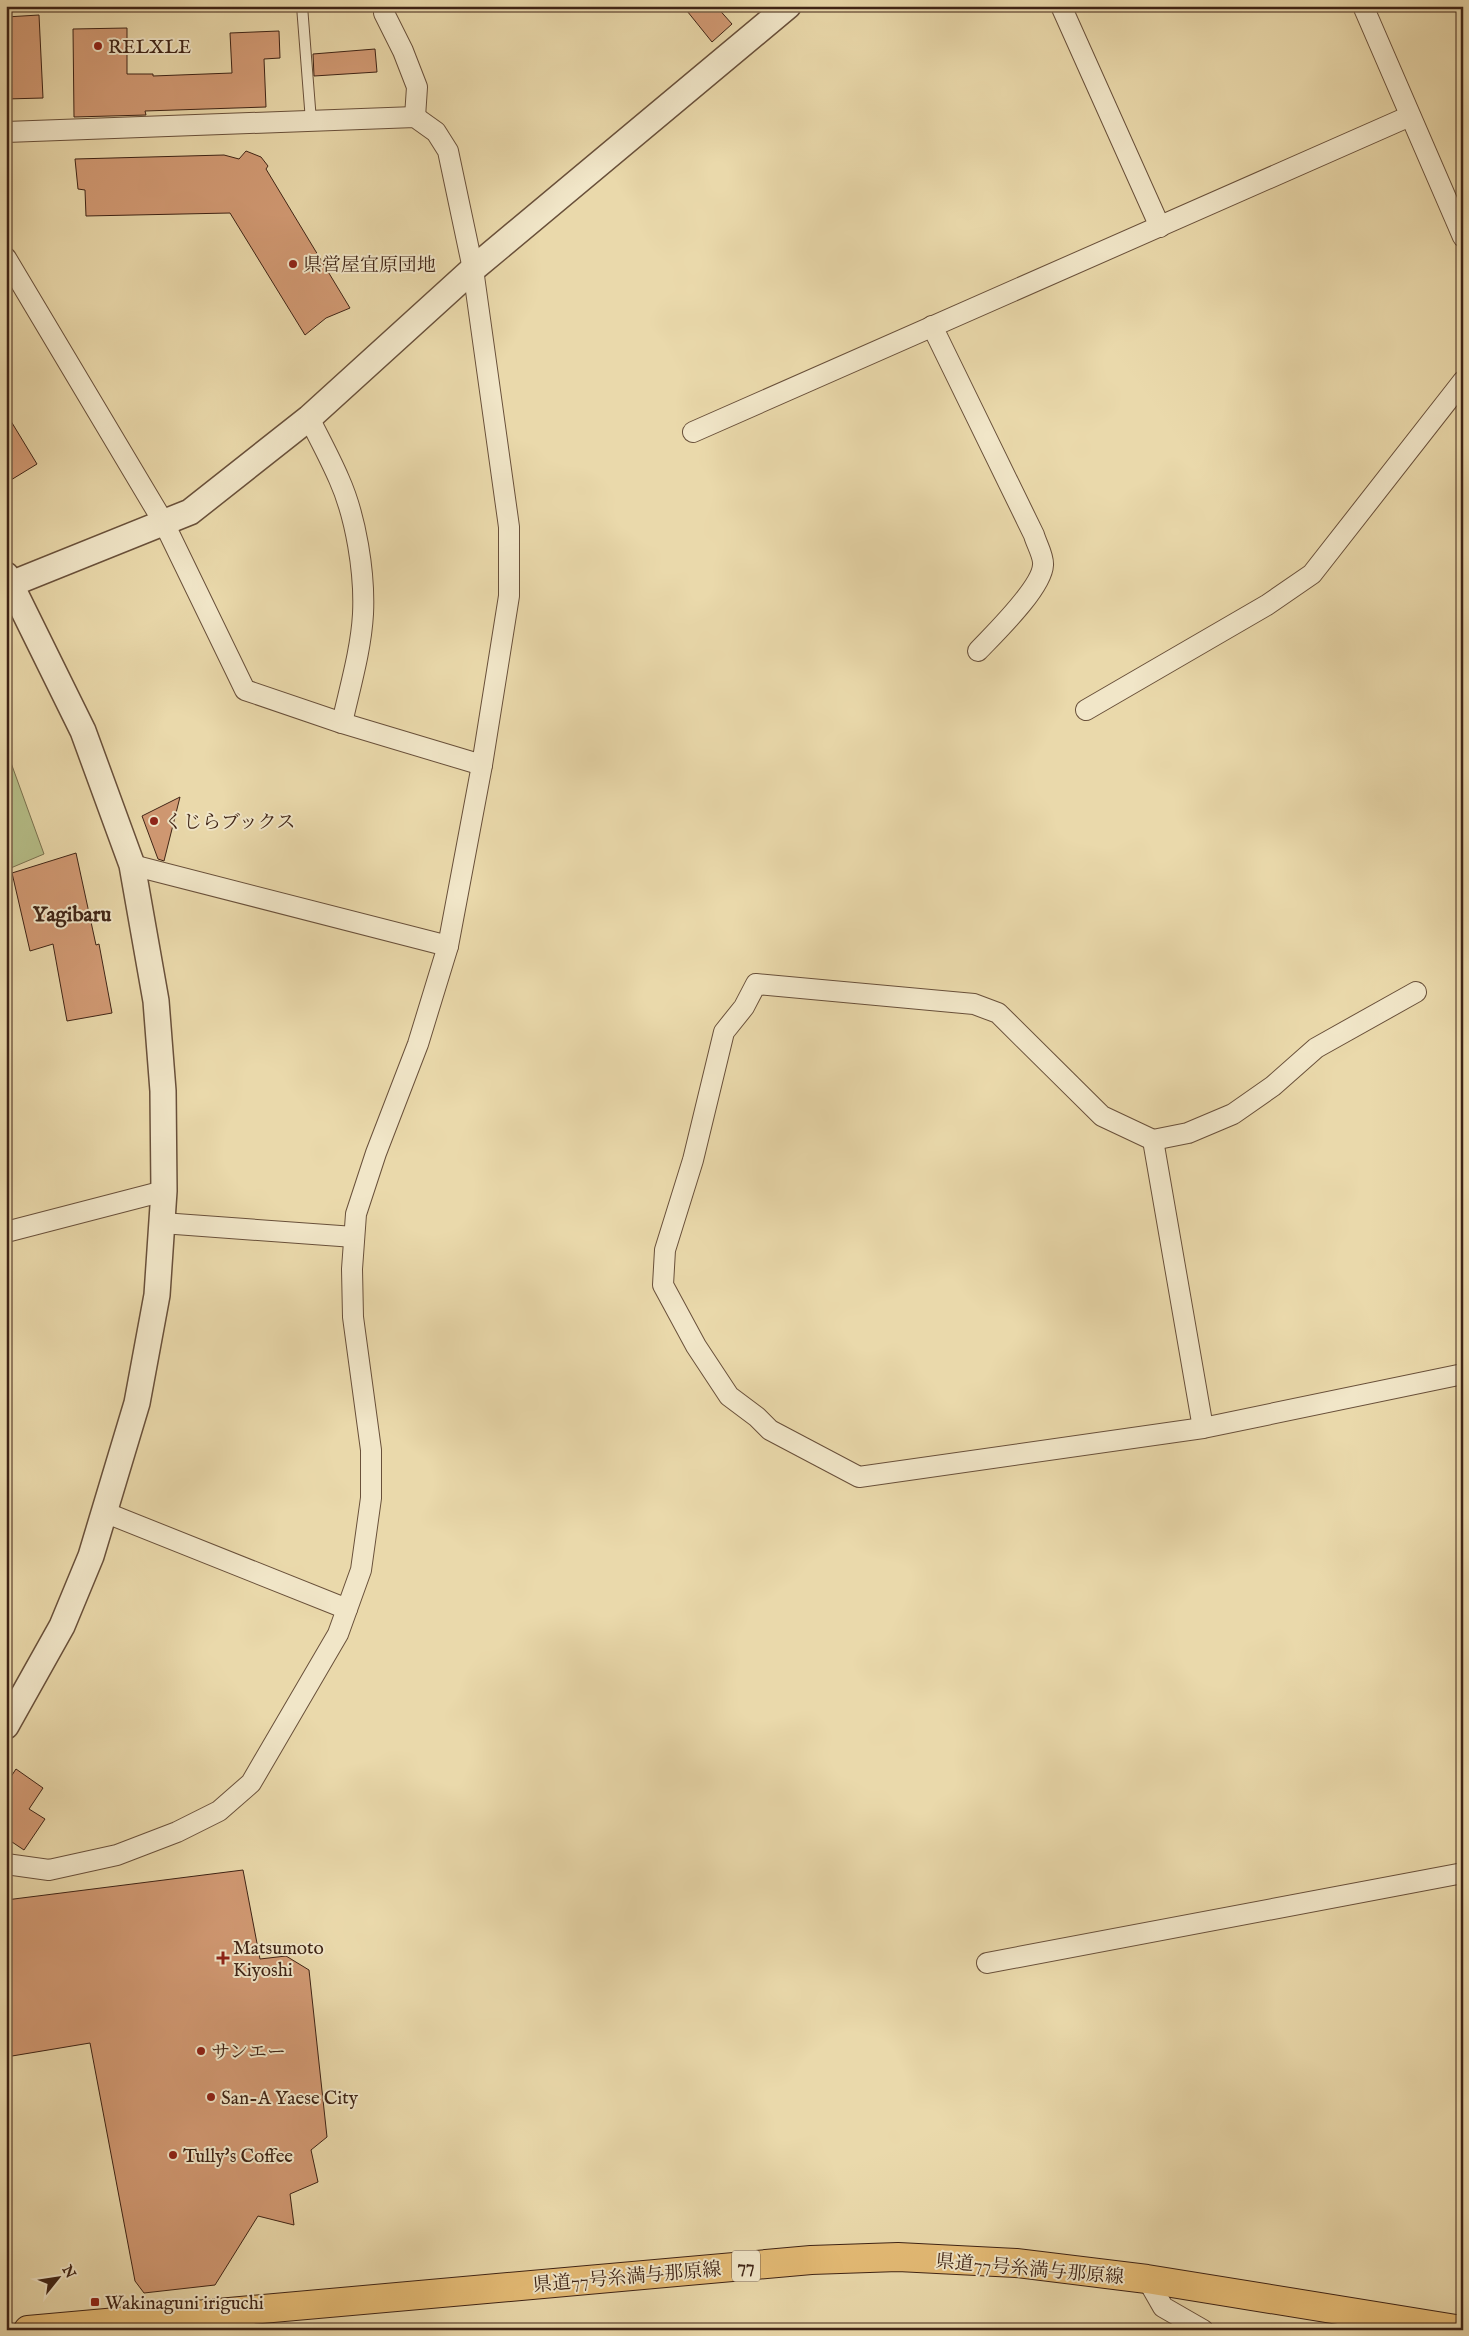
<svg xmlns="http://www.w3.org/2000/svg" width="1469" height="2336" font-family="'IM FELL English','Noto Serif JP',serif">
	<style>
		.green { fill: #b6bf89; stroke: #7a714f }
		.building { fill: #d29a74; stroke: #3e2315 }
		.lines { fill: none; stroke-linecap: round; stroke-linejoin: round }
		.service-casing { stroke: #69503a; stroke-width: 12 }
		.minor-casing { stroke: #69503a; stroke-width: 22 }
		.tertiary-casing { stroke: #69503a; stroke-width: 28 }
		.primary-casing { stroke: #3e2315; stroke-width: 30 }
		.service { stroke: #f1e6c8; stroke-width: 10 }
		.minor { stroke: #f1e6c8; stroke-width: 20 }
		.tertiary { stroke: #f1e6c8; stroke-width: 25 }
		.primary { stroke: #e5bc76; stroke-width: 28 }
		.poi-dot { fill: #8f2418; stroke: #f1e6c8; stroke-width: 2 }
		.labels { text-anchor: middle; stroke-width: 4; stroke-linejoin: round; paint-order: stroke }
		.shield { fill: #f1e6c8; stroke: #745e4b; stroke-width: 1 }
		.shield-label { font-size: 18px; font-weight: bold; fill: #3e2315 }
		.poi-label { font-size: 19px; fill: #3e2315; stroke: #f1e6c8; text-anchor: start }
		.street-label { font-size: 19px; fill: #3e2315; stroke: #f1e6c8 }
		.quarter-label { font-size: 21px; font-weight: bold; fill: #3e2315; stroke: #f1e6c8 }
	</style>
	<rect width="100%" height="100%" fill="#ead9ab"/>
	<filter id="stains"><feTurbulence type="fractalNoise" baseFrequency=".004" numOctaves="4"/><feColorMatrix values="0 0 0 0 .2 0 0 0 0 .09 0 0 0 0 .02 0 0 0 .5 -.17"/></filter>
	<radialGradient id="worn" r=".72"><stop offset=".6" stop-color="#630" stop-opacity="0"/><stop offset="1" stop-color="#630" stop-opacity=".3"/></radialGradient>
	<polygon class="green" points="6,749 44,854 6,870"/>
	<g class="building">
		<polygon points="683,6 716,6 732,24 712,42"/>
		<polygon points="39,15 43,98 6,99 6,17"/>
		<polygon points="127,28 127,74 153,74 153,76 232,73 230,33 279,31 280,58 264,59 266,107 145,111 146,115 74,117 73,29"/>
		<polygon points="375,49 377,72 314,76 313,54"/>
		<polygon points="246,151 261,157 268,166 266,169 350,308 326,318 305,335 230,213 86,216 85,190 78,189 75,159 224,155 239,159"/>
		<polygon points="6,413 37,464 6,483"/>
		<polygon points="180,797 164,861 158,859 142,816"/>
		<polygon points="76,853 96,945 99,944 112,1013 67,1021 53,944 30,951 12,873"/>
		<polygon points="16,1769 43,1788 29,1809 45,1819 24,1850 6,1838 6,1784"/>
		<polygon points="243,1870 260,1959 286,1956 309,1970 327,2137 311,2150 318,2182 290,2194 294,2225 258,2216 215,2285 144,2293 135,2281 90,2043 6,2057 6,1900"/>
	</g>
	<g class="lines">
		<g class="service-casing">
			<polyline id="service" points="302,6 311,121"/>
		</g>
		<g class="minor-casing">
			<g id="minor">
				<polyline points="385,6 384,13 403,51 417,87 415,117"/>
				<polyline points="1061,6 1160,227"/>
				<polyline points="1363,6 1463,237"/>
				<polyline points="6,132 415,117 436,132 448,151 473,269 509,527 509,596 482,765 448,946 418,1044 376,1153 356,1214 352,1269 353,1317 371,1450 371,1498 361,1570 338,1634 251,1783 219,1811 177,1832 117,1855 49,1870 6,1864"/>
				<polyline points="6,258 164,523 245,690 342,723 482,765"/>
				<path d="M 932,326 L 1034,535 C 1036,543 1044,556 1043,565 C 1042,588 994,634 978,651"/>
				<path d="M 309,418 C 319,438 330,458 339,479 C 356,517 365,573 363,614 C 361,650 350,687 342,723"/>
				<polyline points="693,432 1410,116"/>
				<polyline points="1086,710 1267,605 1312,574 1463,381"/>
				<polyline points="132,865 448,946"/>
				<polyline points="1416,992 1316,1048 1273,1086 1233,1114 1188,1133 1153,1140 1102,1116 998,1013 974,1004 756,984 744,1007 724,1032 693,1160 665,1250 663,1285 696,1346 729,1396 757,1417 770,1430 859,1477 1203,1428 1463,1374"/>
				<polyline points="1153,1140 1203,1428"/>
				<polyline points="162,1223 354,1237"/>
				<polyline points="6,1232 164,1191"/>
				<polyline points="104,1512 347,1609"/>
				<polyline points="987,1963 1463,1873"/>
				<polyline points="1147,2279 1163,2307 1203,2330"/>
			</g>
		</g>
		<g class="tertiary-casing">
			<g id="tertiary">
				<polyline points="6,575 83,731 132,865 156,1001 163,1091 164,1191 157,1295 137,1403 91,1556 62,1626 6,1726"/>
				<polyline points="6,586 190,512 309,418 473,269 788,6"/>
			</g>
		</g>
		<g class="primary-casing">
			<polyline id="primary" points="28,2330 811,2260 898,2257 1016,2263 1147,2279 1462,2330"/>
		</g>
		<use href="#service" class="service"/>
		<use href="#minor" class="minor"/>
		<use href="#tertiary" class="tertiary"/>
		<use href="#primary" class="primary"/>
	</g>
	<g class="poi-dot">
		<circle cx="98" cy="46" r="5"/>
		<circle cx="293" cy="264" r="5"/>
		<circle cx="154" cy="821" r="5"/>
		<path d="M220.5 1950.5h5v5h5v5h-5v5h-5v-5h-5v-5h5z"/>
		<circle cx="201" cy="2051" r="5"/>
		<circle cx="211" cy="2097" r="5"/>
		<circle cx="173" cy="2155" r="5"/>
		<rect x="90" y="2297" width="10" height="10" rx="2.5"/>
	</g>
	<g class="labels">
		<rect class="shield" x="732" y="2250.5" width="28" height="31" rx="4"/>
		<g class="shield-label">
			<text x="746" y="2272">77</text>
		</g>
		<g class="poi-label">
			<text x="108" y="53">RELXLE</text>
			<text x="303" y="271">県営屋宜原団地</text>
			<text x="164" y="828">くじらブックス</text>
			<text x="233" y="1954">Matsumoto<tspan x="233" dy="22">Kiyoshi</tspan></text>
			<text x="211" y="2058">サンエー</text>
			<text x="221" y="2104">San-A Yaese City</text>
			<text x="183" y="2162">Tully's Coffee</text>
			<text x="105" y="2309">Wakinaguni iriguchi</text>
		</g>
		<g class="street-label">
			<text transform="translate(1030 2268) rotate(5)" y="7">県道77号糸満与那原線</text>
			<text transform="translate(627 2276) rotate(-5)" y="7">県道77号糸満与那原線</text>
		</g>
		<g class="quarter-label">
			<text x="72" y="921">Yagibaru</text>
		</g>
	</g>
	<rect width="1469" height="2336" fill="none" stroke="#ead9ab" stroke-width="25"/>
	<rect x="8" y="8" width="1454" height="2321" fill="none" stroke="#3e2315" stroke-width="2.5"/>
	<rect x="12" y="12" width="1444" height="2311" fill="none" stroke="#3e2315"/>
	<g transform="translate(58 2278) rotate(60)" stroke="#f1e6c8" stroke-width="4" paint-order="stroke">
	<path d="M0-4L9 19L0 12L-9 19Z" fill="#3e2315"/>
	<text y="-8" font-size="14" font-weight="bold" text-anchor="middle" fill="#3e2315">N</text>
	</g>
	<rect width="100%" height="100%" filter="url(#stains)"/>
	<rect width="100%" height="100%" fill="url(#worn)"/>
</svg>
